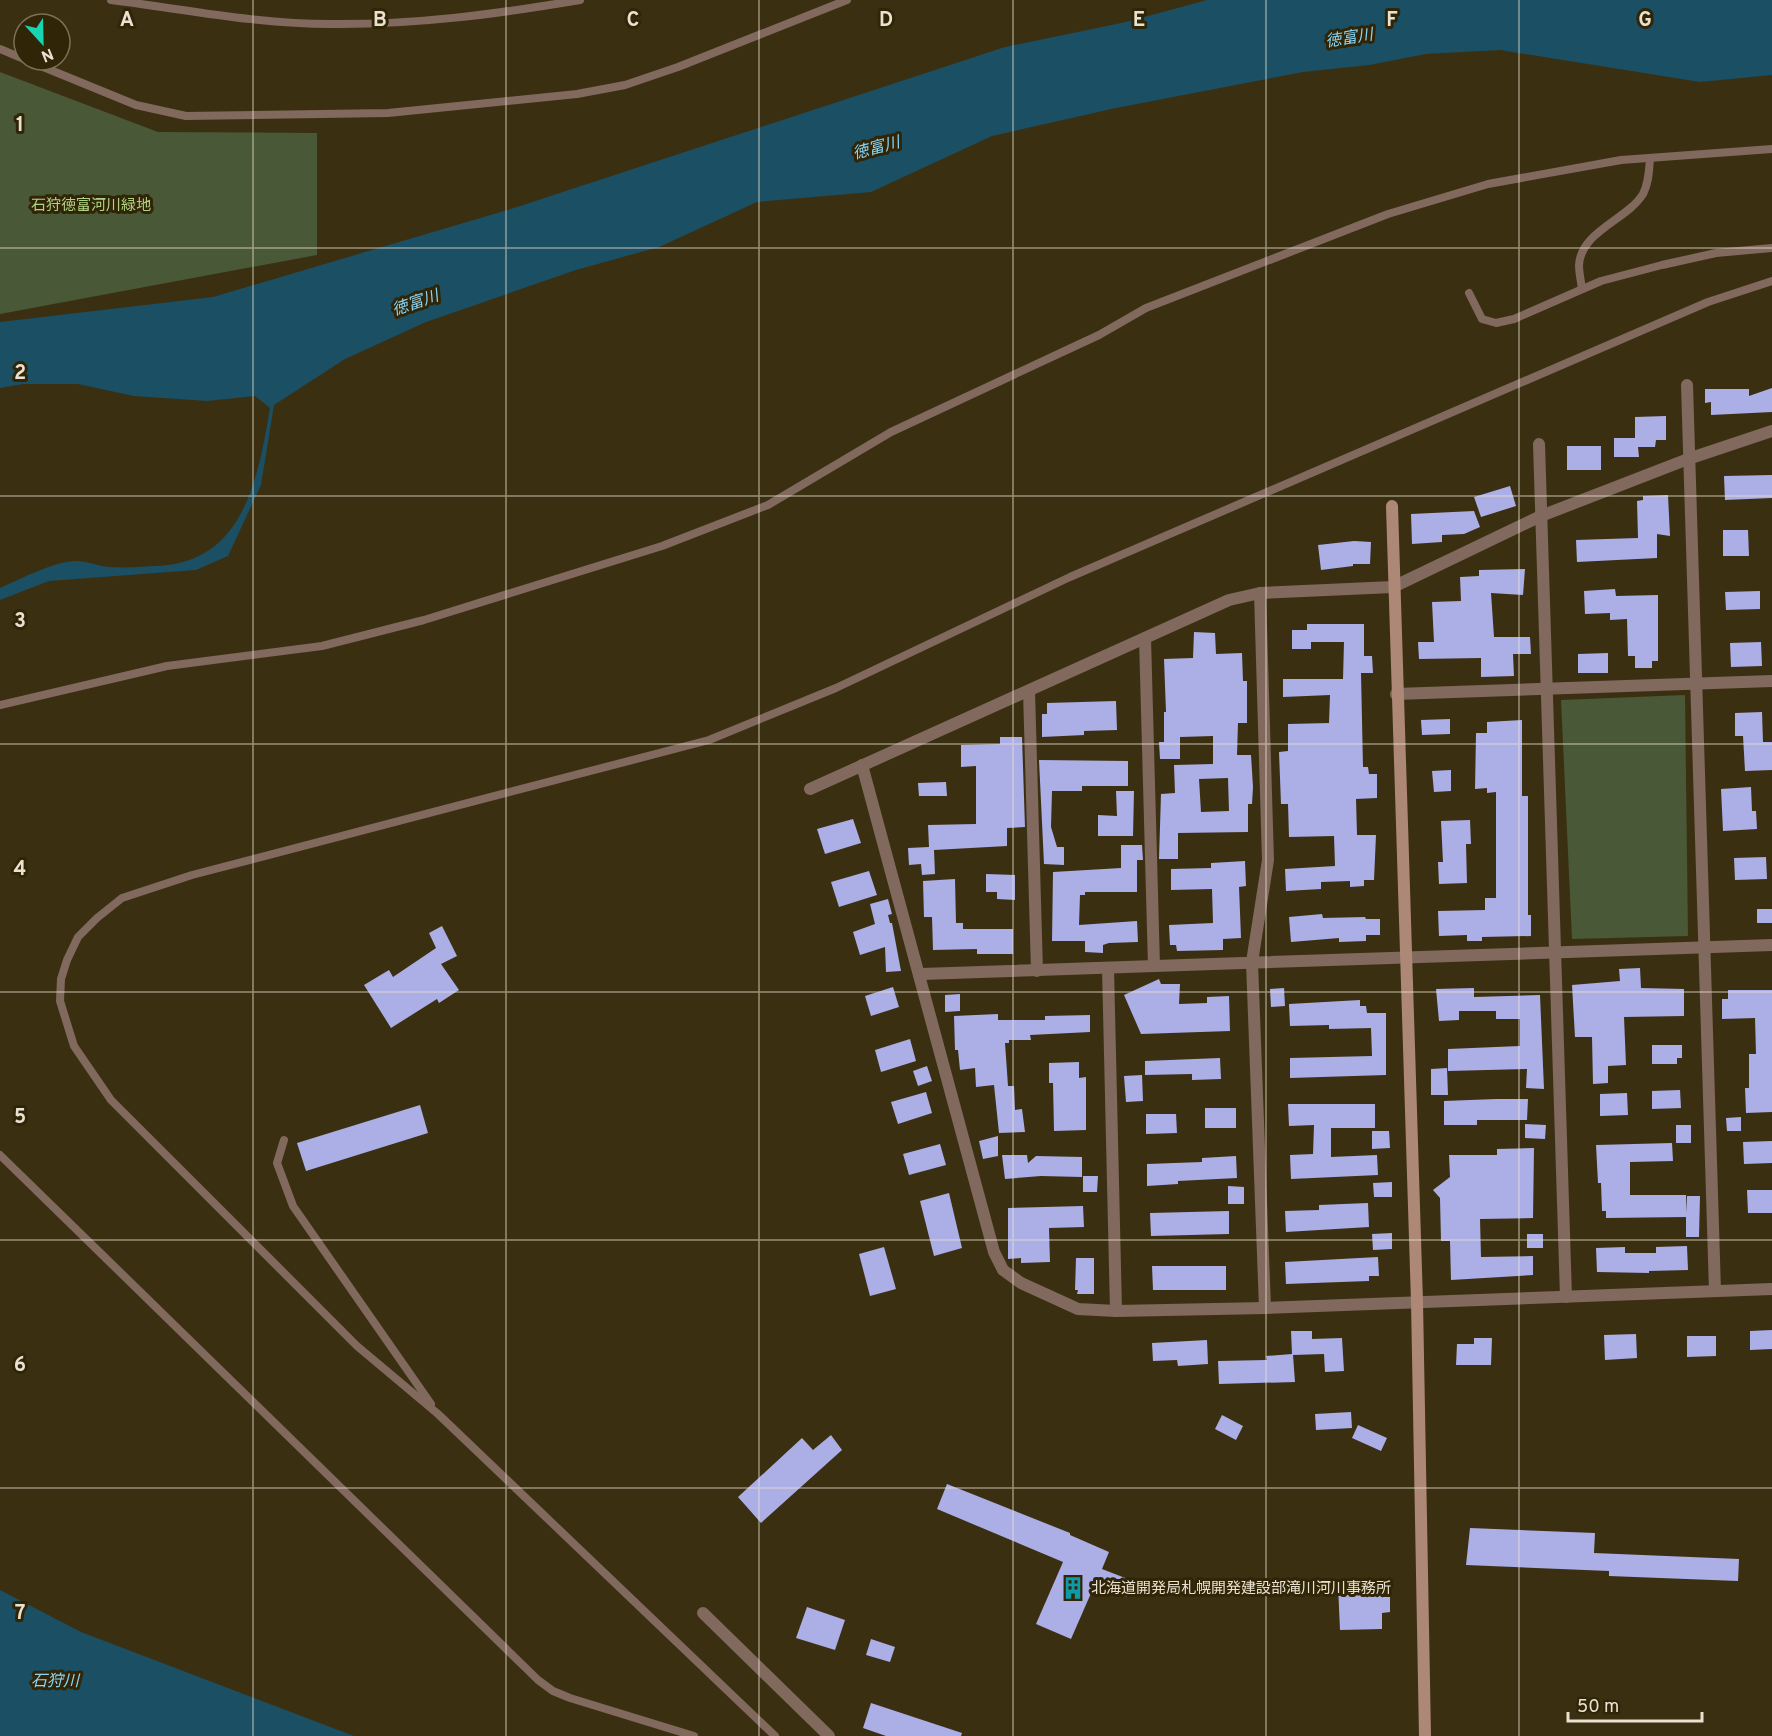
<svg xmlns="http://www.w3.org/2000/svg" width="1772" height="1736" font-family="Overpass,'Noto Sans JP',sans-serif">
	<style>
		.green { fill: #495836 }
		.water { fill: #1b4f63 }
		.building { fill: #acaee6; fill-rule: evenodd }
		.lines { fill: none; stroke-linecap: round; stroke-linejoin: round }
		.lane { stroke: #81695d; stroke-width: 8 }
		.street { stroke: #81695d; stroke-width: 12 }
		.secondary { stroke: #ae8876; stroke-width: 12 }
		.grid { fill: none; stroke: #eae2d1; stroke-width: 1.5; stroke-opacity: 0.55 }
		.labels { text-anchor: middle; stroke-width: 6; stroke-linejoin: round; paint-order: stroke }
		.park-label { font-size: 15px; fill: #b0d284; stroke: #312507 }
		.poi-label { font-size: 15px; fill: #eae2d1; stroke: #312507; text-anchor: start }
		.water-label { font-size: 16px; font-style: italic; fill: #89d5f6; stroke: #312507 }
		.grid-label { font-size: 20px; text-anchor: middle; font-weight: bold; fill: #eae2d1; stroke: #312507; stroke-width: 6; stroke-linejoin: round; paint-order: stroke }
	</style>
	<rect width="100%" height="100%" fill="#3b2f12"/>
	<g class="green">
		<polygon points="0,72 158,132 317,133 317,255 0,314"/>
		<polygon points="1685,695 1688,936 1572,939 1561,700"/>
	</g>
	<g class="water">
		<path d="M 1207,0 L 1772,0 L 1772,75 L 1700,82 L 1500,50 L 1426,54 L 1369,65 L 1303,72 L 1116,108 L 992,136 L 871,192 L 757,202 L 659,247 L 576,270 L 426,322 L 345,359 L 274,405 L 261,485 L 228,556 L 196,570 L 49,581 L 0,600 L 0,588 C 23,578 48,564 73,561 C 85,560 98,566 109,567 C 124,568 140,567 155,566 C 244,564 258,478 270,408 L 255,396 L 207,401 L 134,396 L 78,384 L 23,384 L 0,388 L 0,322 L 213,297 L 514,208 L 1005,47 L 1126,22 Z"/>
		<polygon points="0,1590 81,1632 354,1736 0,1736"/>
	</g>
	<g class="building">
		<polygon points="1772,388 1772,412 1711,415 1711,402 1705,403 1705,389 1749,389 1749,396"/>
		<polygon points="1666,416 1666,440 1656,440 1655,447 1638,447 1639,457 1614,457 1614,438 1635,438 1635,417"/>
		<rect x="1567" y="446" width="34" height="24"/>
		<polygon points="1772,475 1772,498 1725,500 1724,476"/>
		<polygon points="1510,486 1516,506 1481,517 1474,497"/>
		<polygon points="1668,495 1670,536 1657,534 1657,558 1577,562 1576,540 1638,538 1637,501 1643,500 1643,496"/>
		<polygon points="1474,511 1480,527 1464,534 1442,535 1442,542 1412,544 1411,514"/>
		<polygon points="1723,530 1748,530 1749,556 1723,556"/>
		<polygon points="1354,541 1371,542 1370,564 1353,564 1353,566 1321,570 1318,545"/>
		<polygon points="1525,569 1523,595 1491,593 1494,637 1530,637 1531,654 1513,654 1514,676 1481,677 1481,658 1419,659 1418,642 1434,642 1432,602 1461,601 1460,577 1479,576 1479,570"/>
		<polygon points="1615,589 1616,596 1658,595 1658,661 1652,661 1652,668 1635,668 1635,656 1628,656 1627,619 1610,620 1610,613 1585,614 1584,591"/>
		<polygon points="1760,591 1760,609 1726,610 1725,592"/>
		<polygon points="1307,624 1364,624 1364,656 1372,656 1373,673 1361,673 1363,767 1368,767 1369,774 1377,774 1377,798 1356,799 1357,835 1376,835 1374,880 1364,880 1364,886 1350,887 1350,881 1321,882 1321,889 1286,891 1285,869 1335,866 1334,836 1289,837 1288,804 1281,804 1279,752 1288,751 1288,724 1329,723 1330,695 1283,697 1283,679 1343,679 1344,642 1311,642 1311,649 1292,649 1292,630 1307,630"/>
		<path d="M 1194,632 L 1215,633 L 1216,654 L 1242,653 L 1243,681 L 1247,681 L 1247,723 L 1238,723 L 1237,755 L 1251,755 L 1253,787 L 1252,804 L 1248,804 L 1248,832 L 1178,833 L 1178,859 L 1159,859 L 1161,794 L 1175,793 L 1174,765 L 1213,764 L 1213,736 L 1180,737 L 1180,759 L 1160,759 L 1159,742 L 1164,742 L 1164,712 L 1166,712 L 1164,659 L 1193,658 ZM 1228,778 L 1229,811 L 1201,812 L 1199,779 Z"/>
		<polygon points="1761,642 1762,666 1731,667 1730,643"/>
		<polygon points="1608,653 1608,673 1578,673 1578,654"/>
		<polygon points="1116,701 1117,730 1084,731 1084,735 1042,737 1042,714 1047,714 1047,703"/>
		<polygon points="1762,712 1763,742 1772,742 1772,770 1745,771 1743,736 1735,736 1735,713"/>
		<polygon points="1450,719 1450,734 1422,735 1421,720"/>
		<polygon points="1522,720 1522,796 1528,796 1528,915 1531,915 1531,936 1482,937 1482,941 1467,941 1467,935 1439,936 1438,911 1485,910 1485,898 1496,898 1496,792 1487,793 1487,788 1475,789 1476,733 1487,733 1487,722"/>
		<polygon points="1000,737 1022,737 1025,827 1007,828 1007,846 934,850 935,874 922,875 921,864 909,865 908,848 929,847 928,825 976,824 976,766 961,767 961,745 1000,744"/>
		<polygon points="1039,760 1128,761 1128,786 1082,786 1082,791 1052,791 1051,827 1057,847 1064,847 1064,865 1044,864"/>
		<polygon points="1451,770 1451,791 1434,792 1432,771"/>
		<polygon points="946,782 947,796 919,796 918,783"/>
		<polygon points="1751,787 1752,811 1756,811 1757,829 1723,831 1721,789"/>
		<polygon points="1116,791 1134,791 1133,836 1098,836 1098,815 1117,816"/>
		<polygon points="853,819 861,843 825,854 817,829"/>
		<polygon points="1470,820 1471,844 1466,844 1467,883 1439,884 1438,862 1443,862 1441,821"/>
		<polygon points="1121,845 1142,845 1143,860 1137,860 1137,892 1085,892 1085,895 1080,895 1079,925 1137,921 1138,942 1109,943 1103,945 1103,953 1085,952 1085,941 1052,941 1053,872 1121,868"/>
		<polygon points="1766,857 1767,879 1735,880 1734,858"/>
		<polygon points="1245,861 1246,886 1239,887 1241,938 1223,939 1223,950 1177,951 1176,945 1170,945 1169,925 1213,923 1212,889 1171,890 1171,869 1211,868 1211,863"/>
		<polygon points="869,871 877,895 839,907 831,882"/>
		<polygon points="986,874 1015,875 1015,900 997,899 997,892 986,892"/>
		<polygon points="955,879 956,923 963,923 963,929 1013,929 1013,954 977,954 977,949 933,950 932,917 924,917 923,881"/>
		<polygon points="888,899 892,914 888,915 890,923 892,923 901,971 886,972 885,947 860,955 853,932 875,924 870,904"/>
		<rect x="1757" y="909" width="15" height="14"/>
		<polygon points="1322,914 1323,918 1365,917 1366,919 1380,919 1380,935 1366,935 1366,941 1339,942 1339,938 1291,942 1289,917"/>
		<polygon points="442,926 457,956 441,964 459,990 439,1003 437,999 391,1028 364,985 389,970 393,977 436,948 429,933"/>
		<polygon points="1640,968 1641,988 1684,989 1684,1016 1624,1017 1626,1065 1608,1066 1608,1083 1593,1084 1592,1037 1575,1037 1572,985 1620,981 1619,969"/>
		<polygon points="1159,979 1161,984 1180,984 1179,1004 1207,1003 1207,997 1229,996 1230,1031 1141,1034 1124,995"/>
		<polygon points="893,987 899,1007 871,1016 865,996"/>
		<polygon points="1284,988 1285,1006 1271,1007 1270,989"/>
		<polygon points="1474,988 1474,997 1540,995 1544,1089 1526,1088 1527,1069 1448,1071 1448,1049 1520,1046 1520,1019 1496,1019 1496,1011 1459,1011 1459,1020 1439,1021 1436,989"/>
		<polygon points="1728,990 1772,990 1772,1112 1746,1113 1745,1088 1749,1088 1749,1054 1756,1054 1755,1018 1722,1019 1722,999 1728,999"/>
		<polygon points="960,994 960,1011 945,1012 945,995"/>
		<polygon points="1360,1000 1360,1006 1366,1006 1367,1013 1386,1013 1386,1075 1290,1078 1290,1058 1372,1056 1371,1028 1329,1029 1329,1025 1290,1026 1289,1004"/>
		<polygon points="998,1014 998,1020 1045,1020 1045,1016 1090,1015 1090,1032 1030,1035 1031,1040 1009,1040 1009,1043 1005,1043 1008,1086 1014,1086 1015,1110 1022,1109 1025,1132 999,1133 994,1085 976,1087 975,1068 960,1070 958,1050 955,1050 954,1016"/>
		<polygon points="910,1039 916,1061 881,1072 875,1050"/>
		<polygon points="1652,1045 1682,1045 1682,1058 1677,1058 1677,1064 1652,1064"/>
		<polygon points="1220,1058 1221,1079 1192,1080 1192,1074 1145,1075 1145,1061"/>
		<polygon points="1079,1062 1079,1078 1086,1077 1086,1130 1054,1131 1053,1083 1049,1083 1049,1063"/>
		<polygon points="927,1066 932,1081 918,1086 913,1071"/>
		<polygon points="1447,1068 1448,1095 1431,1095 1431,1069"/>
		<polygon points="1142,1075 1143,1101 1126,1102 1124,1076"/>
		<polygon points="1680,1090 1681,1108 1652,1109 1652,1091"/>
		<polygon points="926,1092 932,1113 898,1124 891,1102"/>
		<polygon points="1627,1093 1628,1115 1600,1116 1600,1094"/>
		<polygon points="1496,1099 1528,1099 1527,1120 1477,1120 1477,1125 1444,1125 1444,1101"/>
		<polygon points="1288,1104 1375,1104 1375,1128 1331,1128 1331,1157 1377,1155 1378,1175 1291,1179 1290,1155 1313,1154 1314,1125 1289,1126"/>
		<polygon points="420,1105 428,1133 306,1171 297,1143"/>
		<rect x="1205" y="1108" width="31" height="20"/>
		<polygon points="1146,1114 1176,1114 1177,1133 1146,1134"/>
		<polygon points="1741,1117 1741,1131 1727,1131 1726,1118"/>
		<polygon points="1525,1124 1546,1125 1545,1139 1525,1138"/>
		<rect x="1676" y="1125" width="15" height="18"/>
		<polygon points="1372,1131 1389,1131 1390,1148 1372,1149"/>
		<polygon points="998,1136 998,1156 983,1159 979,1141"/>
		<polygon points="1772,1141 1772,1163 1744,1164 1743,1142"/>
		<polygon points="1672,1143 1673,1161 1630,1162 1630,1195 1686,1195 1686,1213 1687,1196 1700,1196 1699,1237 1686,1237 1686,1217 1606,1218 1606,1211 1602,1211 1601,1183 1598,1183 1596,1145"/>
		<polygon points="940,1144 946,1165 909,1175 903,1154"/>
		<polygon points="1534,1148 1533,1218 1480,1219 1481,1257 1533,1256 1533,1275 1451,1280 1450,1241 1441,1241 1440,1198 1433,1190 1450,1177 1449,1155 1497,1155 1497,1149"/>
		<polygon points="1002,1155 1027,1155 1028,1163 1036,1156 1082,1157 1082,1177 1041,1176 1005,1179"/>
		<polygon points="1236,1156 1237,1178 1178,1181 1178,1184 1147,1186 1147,1164 1202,1162 1202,1158"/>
		<polygon points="1083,1176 1098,1176 1097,1192 1083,1192"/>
		<polygon points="1392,1182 1392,1197 1374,1197 1373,1183"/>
		<polygon points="1228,1186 1244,1187 1244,1204 1228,1204"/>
		<polygon points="1747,1190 1772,1190 1772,1213 1748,1213"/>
		<polygon points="949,1193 962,1248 934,1256 920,1201"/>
		<polygon points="1368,1203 1369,1227 1286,1232 1285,1211 1319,1210 1319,1205"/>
		<polygon points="1083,1206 1084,1227 1049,1228 1050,1262 1021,1263 1021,1258 1008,1259 1008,1208"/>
		<polygon points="1229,1211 1229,1234 1151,1236 1150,1213"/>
		<polygon points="1392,1233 1392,1249 1373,1250 1372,1234"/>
		<rect x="1527" y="1234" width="16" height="14"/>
		<polygon points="1687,1246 1688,1270 1649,1271 1649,1273 1597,1272 1596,1248 1625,1247 1625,1253 1656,1253 1656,1247"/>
		<polygon points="884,1247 896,1289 870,1296 859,1254"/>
		<polygon points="1378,1257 1379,1276 1369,1276 1369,1281 1286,1284 1285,1262"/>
		<polygon points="1076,1258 1094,1258 1094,1294 1077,1294 1078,1290 1075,1290"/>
		<polygon points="1152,1266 1226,1266 1226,1290 1153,1290"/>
		<polygon points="1772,1330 1772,1349 1750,1350 1750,1331"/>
		<polygon points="1291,1331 1312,1331 1312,1339 1342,1338 1344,1371 1325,1372 1324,1354 1293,1355 1295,1382 1219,1384 1218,1361 1267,1360 1266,1356 1292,1354"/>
		<polygon points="1636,1334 1637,1358 1605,1360 1604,1335"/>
		<polygon points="1687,1336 1716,1336 1716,1356 1687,1357"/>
		<polygon points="1474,1338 1492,1338 1491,1365 1456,1365 1457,1344 1474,1344"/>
		<polygon points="1207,1340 1208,1364 1178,1366 1177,1360 1153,1361 1152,1343"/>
		<polygon points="1351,1412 1352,1428 1316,1430 1315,1414"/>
		<polygon points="1222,1415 1243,1426 1236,1440 1215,1429"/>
		<polygon points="1358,1425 1387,1438 1381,1451 1352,1438"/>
		<polygon points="831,1435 842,1450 761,1523 738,1497 802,1438 813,1450"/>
		<polygon points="947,1484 1070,1533 1070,1535 1109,1552 1102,1569 1133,1581 1127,1597 1095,1584 1071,1639 1036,1624 1063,1562 937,1509"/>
		<polygon points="1470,1528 1595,1533 1594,1553 1739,1559 1738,1581 1609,1576 1609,1571 1466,1565"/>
		<polygon points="1381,1583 1381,1597 1390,1597 1390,1612 1382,1613 1382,1629 1340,1630 1338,1585"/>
		<polygon points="807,1607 845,1620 835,1650 796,1638"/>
		<polygon points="871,1639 895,1647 890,1662 866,1655"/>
		<polygon points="871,1703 962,1733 961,1736 886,1736 863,1728"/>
	</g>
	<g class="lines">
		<g class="lane">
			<path d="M 111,0 C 183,9 257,24 330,24 C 415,25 497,14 580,0"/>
			<polyline points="0,49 24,59"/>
			<polyline points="26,60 136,105 186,116 388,113 577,94 625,85 678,67 847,0"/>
			<path d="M 1582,289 C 1581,281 1579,273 1579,265 C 1581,231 1627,220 1643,194 C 1649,183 1649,170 1650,158"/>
			<polyline points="1469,293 1482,319 1496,323 1514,319 1601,281 1662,265 1716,253 1772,248"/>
			<polyline points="0,705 167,666 322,646 424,620 662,546 768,505 891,432 1099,335 1146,308 1388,214 1488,184 1621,160 1772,149"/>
			<polyline points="284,1140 277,1163 293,1206 431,1404"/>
			<polyline points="0,1155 538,1680 553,1691 570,1698 694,1736"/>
			<polyline points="775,1736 438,1414 357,1346 111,1100 74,1046 60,1001 61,979 67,960 78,937 97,918 122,898 192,875 709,740 836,688 1070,577 1708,302 1772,281"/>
		</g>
		<g class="street">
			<polyline points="1687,385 1715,1291"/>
			<polyline points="1539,444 1566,1297"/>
			<polyline points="1260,593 1268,860 1252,962 1265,1308"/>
			<polyline points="1145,638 1154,966"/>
			<polyline points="1029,691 1037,971"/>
			<polyline points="1396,694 1772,681"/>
			<polyline points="862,765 994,1252 1003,1270 1021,1283 1078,1309 1116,1311 1265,1308 1772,1289"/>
			<polyline points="810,789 1229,600 1260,593 1393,587 1541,516 1688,459 1772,431"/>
			<polyline points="1108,968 1116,1311"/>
			<polyline points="921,974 1772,945"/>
			<polyline points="703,1613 829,1736"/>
		</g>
		<polyline class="secondary" points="1392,506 1417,1302 1425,1736"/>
	</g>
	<path class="grid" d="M 253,0 L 253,1736M 506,0 L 506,1736M 759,0 L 759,1736M 1013,0 L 1013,1736M 1266,0 L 1266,1736M 1519,0 L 1519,1736M 0,248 L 1772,248M 0,496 L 1772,496M 0,744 L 1772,744M 0,992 L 1772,992M 0,1240 L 1772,1240M 0,1488 L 1772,1488"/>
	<defs>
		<g id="building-bare" transform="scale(1.8)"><path d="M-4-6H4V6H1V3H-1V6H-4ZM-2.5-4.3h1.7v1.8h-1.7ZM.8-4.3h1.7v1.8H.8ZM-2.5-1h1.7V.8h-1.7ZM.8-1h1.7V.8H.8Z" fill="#0f9aa8" stroke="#312507" stroke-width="2.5" paint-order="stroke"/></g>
	</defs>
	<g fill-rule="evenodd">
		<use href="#building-bare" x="1073" y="1588"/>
	</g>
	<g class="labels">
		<g class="park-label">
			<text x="91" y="210">石狩徳富河川緑地</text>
		</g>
		<g class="poi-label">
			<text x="1091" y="1593">北海道開発局札幌開発建設部滝川河川事務所</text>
		</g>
		<g class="water-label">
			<text transform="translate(1349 37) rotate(-9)" y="6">徳富川</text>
			<text transform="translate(876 147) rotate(-15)" y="6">徳富川</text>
			<text transform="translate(415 302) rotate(-19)" y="6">徳富川</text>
			<text x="55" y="1686">石狩川</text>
		</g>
	</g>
	<g class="grid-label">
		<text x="127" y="26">A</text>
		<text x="380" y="26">B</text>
		<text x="633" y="26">C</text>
		<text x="886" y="26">D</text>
		<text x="1139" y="26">E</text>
		<text x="1392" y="26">F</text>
		<text x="1645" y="26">G</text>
		<text x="20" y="131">1</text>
		<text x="20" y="379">2</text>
		<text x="20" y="627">3</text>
		<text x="20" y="875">4</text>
		<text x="20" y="1123">5</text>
		<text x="20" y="1371">6</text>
		<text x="20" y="1619">7</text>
	</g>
	<g transform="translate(42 42) rotate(158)"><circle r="28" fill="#312507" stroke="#7b7158" stroke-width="1.5"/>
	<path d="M0-4.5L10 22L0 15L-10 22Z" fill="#17d5b3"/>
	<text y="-9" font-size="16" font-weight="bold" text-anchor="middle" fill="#eae2d1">N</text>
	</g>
	<path d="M1568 1712v9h134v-9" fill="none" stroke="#eae2d1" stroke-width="3"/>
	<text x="1577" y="1712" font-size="18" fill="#eae2d1" stroke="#312507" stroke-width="4.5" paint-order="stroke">50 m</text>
</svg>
